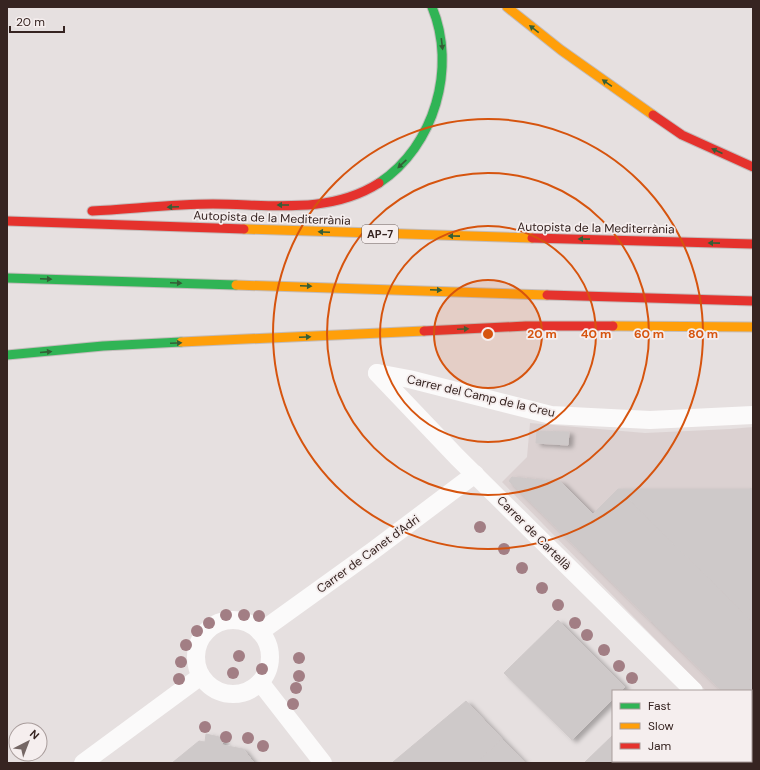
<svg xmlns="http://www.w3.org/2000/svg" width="760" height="770" font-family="'DM Sans',sans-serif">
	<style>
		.built { fill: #dbd1d1 }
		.building { fill: #cec9c9; stroke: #cfc9c9; filter: url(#shadow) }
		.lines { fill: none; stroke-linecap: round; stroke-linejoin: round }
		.fast-casing { stroke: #c3bcbb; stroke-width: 11 }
		.slow-casing { stroke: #c3bcbb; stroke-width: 11 }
		.jam-casing { stroke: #c3bcbb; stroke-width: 11 }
		.street { stroke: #fbfafa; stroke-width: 18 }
		.fast { stroke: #30b455; stroke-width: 9 }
		.slow { stroke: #ff9f0a; stroke-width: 9 }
		.jam { stroke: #e5322d; stroke-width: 9 }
		.tree { fill: #a27e84 }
		.oneway { fill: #345e36 }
		.ring { fill: none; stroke: #d6540e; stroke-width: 2 }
		.labels { text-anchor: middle; stroke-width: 3.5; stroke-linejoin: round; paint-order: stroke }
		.shield { fill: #f5eeee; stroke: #6f615e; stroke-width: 1 }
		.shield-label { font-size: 11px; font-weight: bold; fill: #362421 }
		.street-label { font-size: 12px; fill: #362421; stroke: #f5eeee }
		.centre { fill: #d6540e; stroke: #f5eeee; stroke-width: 2 }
		.ring-label { font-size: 12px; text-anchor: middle; font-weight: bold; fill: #d6540e; stroke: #f5eeee; stroke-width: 3.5; stroke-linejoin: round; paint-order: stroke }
	</style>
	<defs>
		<filter id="shadow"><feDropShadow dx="4.5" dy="2.5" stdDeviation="2" flood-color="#0004"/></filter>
	</defs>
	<rect width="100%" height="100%" fill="#e6e0e0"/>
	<polygon class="built" points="530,423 645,433 730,429 753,427 753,737 751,736 751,691 706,691 502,482 527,457"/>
	<g class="building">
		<polygon points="537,431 569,432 568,445 536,443"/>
		<polygon points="512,477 561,482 593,514 618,489 753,622 752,721 751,691 722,691 509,481"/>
		<polygon points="753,488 753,622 618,489 749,489"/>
		<polygon points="558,620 625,687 621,691 613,691 613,699 572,740 504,673"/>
		<polygon points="466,701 502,739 476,763 393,762"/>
		<polygon points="206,734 224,738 222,745 243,749 254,763 172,763 199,741 205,742"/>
		<polygon points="613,735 613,761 721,761 723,763 584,763"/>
		<polygon points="502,739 525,763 476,763"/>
	</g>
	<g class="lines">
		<g class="fast-casing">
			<g id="fast">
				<path d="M 379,183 C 435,146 457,67 432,7"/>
				<polyline points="7,278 236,285"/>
				<polyline points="7,355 103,346 181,342"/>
			</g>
		</g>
		<g class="slow-casing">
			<g id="slow">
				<polyline points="507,7 561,50 653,115"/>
				<polyline points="244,229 532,238"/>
				<polyline points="236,285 547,295"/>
				<polyline points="613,326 753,327"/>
				<polyline points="181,342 424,331"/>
			</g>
		</g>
		<g class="jam-casing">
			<g id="jam">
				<polyline points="653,115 682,135 753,167"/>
				<path d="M 92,211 C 132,209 173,204 213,204 C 269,204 329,215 379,183"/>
				<polyline points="7,221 244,229"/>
				<polyline points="532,238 753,244"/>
				<polyline points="547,295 753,301"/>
				<polyline points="424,331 526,326 613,326"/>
			</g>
		</g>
		<g class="street">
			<polyline points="377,373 457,457 694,691"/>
			<polyline points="377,373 409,379 551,415 650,420 753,415"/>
			<circle cx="233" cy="657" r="37"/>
			<polyline points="260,632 374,550 475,474"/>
			<polyline points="260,682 323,763"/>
			<polyline points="751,746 753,747"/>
			<polyline points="83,763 201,676"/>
		</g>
		<use href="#fast" class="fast"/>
		<use href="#slow" class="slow"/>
		<use href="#jam" class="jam"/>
	</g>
	<g class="tree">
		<circle cx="480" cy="527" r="6"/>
		<circle cx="504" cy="549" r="6"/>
		<circle cx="522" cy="568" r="6"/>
		<circle cx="542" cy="588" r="6"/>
		<circle cx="558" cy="605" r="6"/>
		<circle cx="226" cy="615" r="6"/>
		<circle cx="244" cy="615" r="6"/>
		<circle cx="259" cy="616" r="6"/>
		<circle cx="209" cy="623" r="6"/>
		<circle cx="575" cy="623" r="6"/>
		<circle cx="197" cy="631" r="6"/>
		<circle cx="587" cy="635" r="6"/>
		<circle cx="186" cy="645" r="6"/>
		<circle cx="604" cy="650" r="6"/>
		<circle cx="239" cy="656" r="6"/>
		<circle cx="299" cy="658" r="6"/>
		<circle cx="181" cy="662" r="6"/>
		<circle cx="619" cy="666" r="6"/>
		<circle cx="262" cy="669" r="6"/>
		<circle cx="233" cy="673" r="6"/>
		<circle cx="299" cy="676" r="6"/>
		<circle cx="632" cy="678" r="6"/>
		<circle cx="179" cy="679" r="6"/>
		<circle cx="296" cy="688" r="6"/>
		<circle cx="293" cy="704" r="6"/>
		<circle cx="205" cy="727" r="6"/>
		<circle cx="226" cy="737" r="6"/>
		<circle cx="248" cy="738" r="6"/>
		<circle cx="263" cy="746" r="6"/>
	</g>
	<defs><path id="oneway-solid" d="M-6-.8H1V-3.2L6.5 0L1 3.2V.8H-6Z"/></defs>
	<g class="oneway">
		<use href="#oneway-solid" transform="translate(534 29) rotate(-142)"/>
		<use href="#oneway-solid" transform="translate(442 44) rotate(83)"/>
		<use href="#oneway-solid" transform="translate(607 83) rotate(-145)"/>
		<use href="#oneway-solid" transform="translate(717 151) rotate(-156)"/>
		<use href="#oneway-solid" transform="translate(402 164) rotate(137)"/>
		<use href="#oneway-solid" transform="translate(283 205) rotate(-180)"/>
		<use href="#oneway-solid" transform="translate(173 207) rotate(177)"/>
		<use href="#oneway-solid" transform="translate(324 232) rotate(-178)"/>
		<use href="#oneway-solid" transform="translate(454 236) rotate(-179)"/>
		<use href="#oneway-solid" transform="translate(584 239) rotate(-179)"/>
		<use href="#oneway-solid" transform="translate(714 243) rotate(-179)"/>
		<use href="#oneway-solid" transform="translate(46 279) rotate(2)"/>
		<use href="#oneway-solid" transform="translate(176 283) rotate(2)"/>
		<use href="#oneway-solid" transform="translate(306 286) rotate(2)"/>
		<use href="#oneway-solid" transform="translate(436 290) rotate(2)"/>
		<use href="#oneway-solid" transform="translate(463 329) rotate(-3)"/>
		<use href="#oneway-solid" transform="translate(305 337) rotate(-3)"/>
		<use href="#oneway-solid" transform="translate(176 343) rotate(-3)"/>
		<use href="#oneway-solid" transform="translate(46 352) rotate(-5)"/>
	</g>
	<circle cx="488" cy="334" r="54" fill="#d6540e" fill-opacity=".12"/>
	<g class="ring">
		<circle cx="488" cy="334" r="54"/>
		<circle cx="488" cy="334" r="108"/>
		<circle cx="488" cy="334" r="161"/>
		<circle cx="488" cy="334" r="215"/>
	</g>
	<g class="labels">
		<rect class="shield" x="362" y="225" width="36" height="18" rx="3"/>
		<g class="shield-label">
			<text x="380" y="238">AP-7</text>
		</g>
		<g class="street-label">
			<text transform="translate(272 218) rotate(2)" y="4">Autopista de la Mediterrània</text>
			<text transform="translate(596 228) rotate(1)" y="4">Autopista de la Mediterrània</text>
			<text transform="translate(481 396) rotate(13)" y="4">Carrer del Camp de la Creu</text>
			<text transform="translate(534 533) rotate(45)" y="4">Carrer de Cartellà</text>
			<text transform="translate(368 554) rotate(-36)" y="4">Carrer de Canet d'Adri</text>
		</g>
	</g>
	<circle cx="488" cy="334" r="6" class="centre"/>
	<g class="ring-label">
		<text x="542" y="338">20 m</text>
		<text x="596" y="338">40 m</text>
		<text x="649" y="338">60 m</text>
		<text x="703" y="338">80 m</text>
	</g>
	<rect width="760" height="770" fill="none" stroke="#362421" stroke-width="16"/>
	<rect x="612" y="690" width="140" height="72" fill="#f5eeee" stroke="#a99d9c"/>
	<rect x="620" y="703" width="20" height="6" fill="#30b455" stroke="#a99d9c"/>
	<text x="648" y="710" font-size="12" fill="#362421">Fast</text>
	<rect x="620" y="723" width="20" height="6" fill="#ff9f0a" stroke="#a99d9c"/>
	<text x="648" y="730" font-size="12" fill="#362421">Slow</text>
	<rect x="620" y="743" width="20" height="6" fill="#e5322d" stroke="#a99d9c"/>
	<text x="648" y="750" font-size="12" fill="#362421">Jam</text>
	<g transform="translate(28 742) rotate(42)"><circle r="19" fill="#f5eeee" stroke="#a99d9c"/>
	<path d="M0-3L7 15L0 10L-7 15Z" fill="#746664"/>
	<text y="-6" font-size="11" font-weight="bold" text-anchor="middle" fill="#362421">N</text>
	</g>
	<path d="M10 26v6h54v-6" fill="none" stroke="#362421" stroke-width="2"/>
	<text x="16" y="26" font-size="12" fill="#362421" stroke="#f5eeee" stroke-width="3" paint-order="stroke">20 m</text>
</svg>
